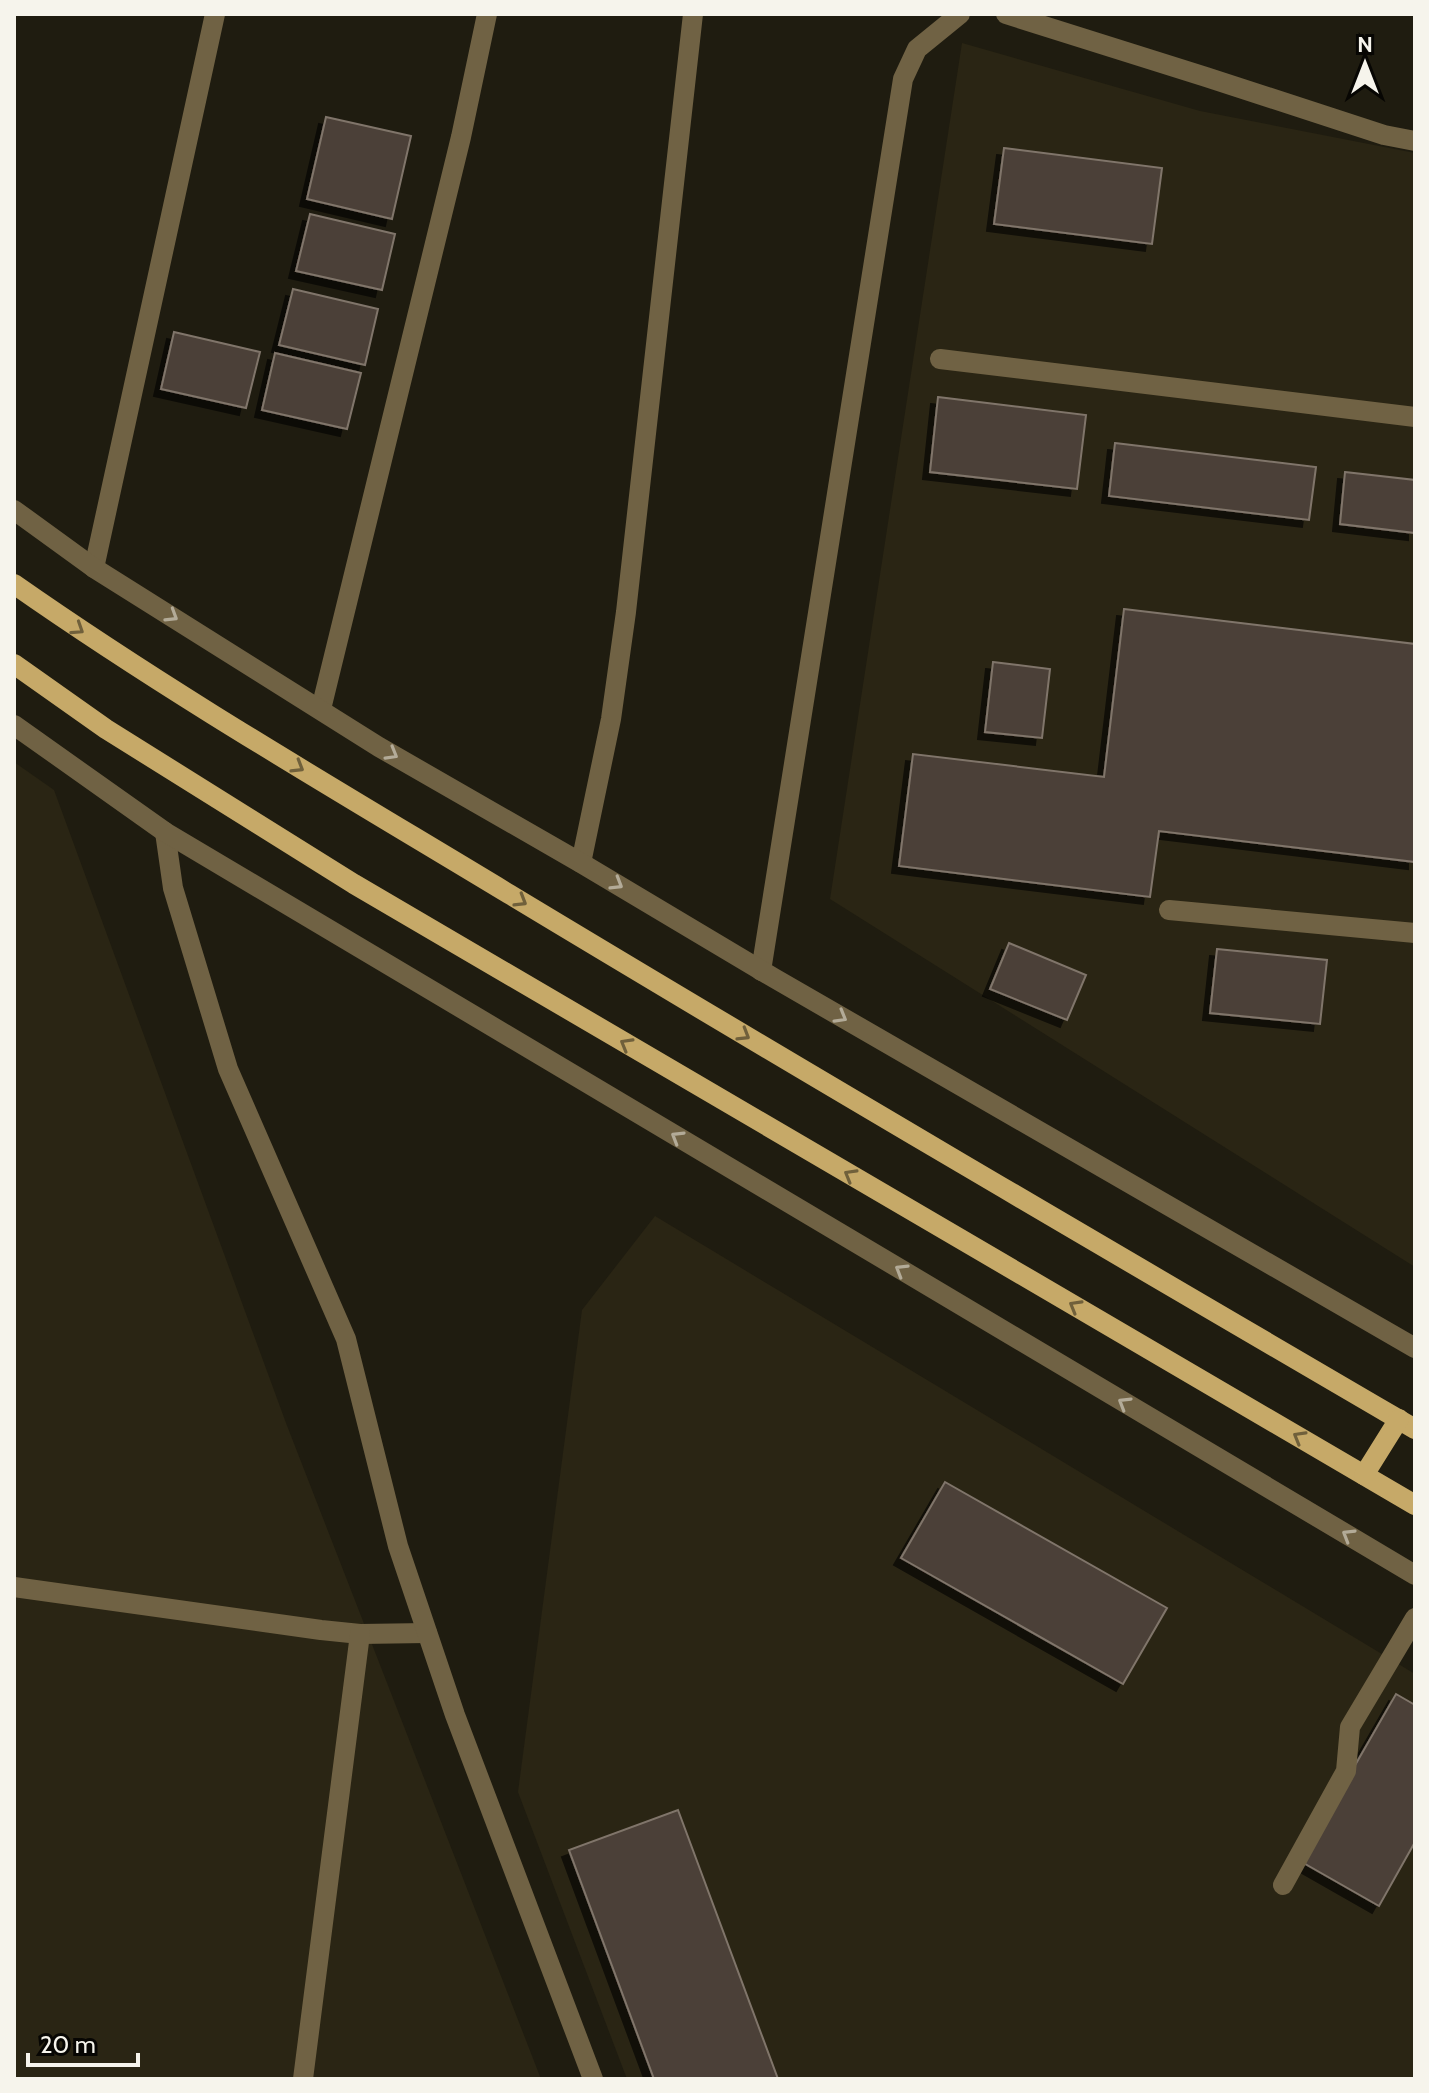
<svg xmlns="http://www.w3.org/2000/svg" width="1429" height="2093" font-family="Cabin,sans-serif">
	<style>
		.built { fill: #2a2514 }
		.building { fill: #4b4137; stroke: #80756b; stroke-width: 2; filter: url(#shadow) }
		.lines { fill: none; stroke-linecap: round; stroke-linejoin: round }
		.service { stroke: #706244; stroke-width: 20 }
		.minor { stroke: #706244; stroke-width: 20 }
		.tertiary { stroke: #706244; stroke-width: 20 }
		.primary { stroke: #c6a968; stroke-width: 20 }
		.oneway { stroke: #b3ab98 }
		.oneway2 { stroke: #70603b }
	</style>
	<defs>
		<filter id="shadow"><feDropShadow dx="-7" dy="7" stdDeviation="0" flood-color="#0009"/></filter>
	</defs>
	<rect width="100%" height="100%" fill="#1f1c10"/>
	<g class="built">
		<polygon points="962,43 1200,111 1415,153 1415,1267 830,899"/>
		<polygon points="14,762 54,790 286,1423 541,2079 14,2079"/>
		<polygon points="655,1216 1415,1674 1415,2079 627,2079 518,1792 582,1310"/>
	</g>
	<g class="building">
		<polygon points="326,117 411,136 392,219 307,199"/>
		<polygon points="1004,148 1162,168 1152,244 994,224"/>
		<polygon points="310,214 395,234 382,290 296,271"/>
		<polygon points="293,289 378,309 365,365 279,345"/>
		<polygon points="174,332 260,352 246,408 161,389"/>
		<polygon points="275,353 361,373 347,429 262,410"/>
		<polygon points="938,397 1086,415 1077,489 930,472"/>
		<polygon points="1115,443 1316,467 1309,520 1109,496"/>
		<polygon points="1345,472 1415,480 1415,533 1340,524"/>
		<polygon points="1124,609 1415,644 1415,862 1159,831 1150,897 899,866 913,754 1104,777"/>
		<polygon points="993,662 1050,669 1042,738 985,732"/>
		<polygon points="1009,943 1086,975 1067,1020 990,989"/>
		<polygon points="1217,949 1327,960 1320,1024 1210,1013"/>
		<polygon points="945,1482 1167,1608 1123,1684 901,1558"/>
		<polygon points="1396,1694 1415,1705 1415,1842 1379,1906 1300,1861"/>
		<polygon points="678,1810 778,2079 654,2079 569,1850"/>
	</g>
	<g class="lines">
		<g class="service">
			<polyline points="940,359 1415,417"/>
			<polyline points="1169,910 1415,933"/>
			<polyline points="14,1587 321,1630 360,1634 427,1633"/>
			<polyline points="1283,1885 1346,1771 1350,1727 1415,1618"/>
			<polyline points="303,2079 360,1634"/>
		</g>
		<g class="minor">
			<polyline points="1006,14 1206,77 1384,135 1415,141"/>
			<polyline points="94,568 215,14"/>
			<polyline points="321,709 461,137 487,14"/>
			<polyline points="165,832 173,888 228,1069 346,1339 398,1546 455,1715 593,2079"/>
			<polyline points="581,863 611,719 626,612 693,14"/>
			<polyline points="761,971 903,79 917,49 960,14"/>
		</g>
		<g class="tertiary">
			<polyline points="14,510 94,568 379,747 581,863 774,978 1415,1348"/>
			<polyline points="14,725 165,832 1415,1575"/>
		</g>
		<g class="primary">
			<path d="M 14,584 C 174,696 342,793 509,894 C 809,1075 1112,1252 1415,1429"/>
			<polyline points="14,664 106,729 354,884 1415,1505"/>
			<polyline points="1364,1475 1399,1419"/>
		</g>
	</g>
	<defs><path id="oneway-chevron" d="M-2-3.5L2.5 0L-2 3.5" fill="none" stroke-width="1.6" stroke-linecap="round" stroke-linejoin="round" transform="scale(2)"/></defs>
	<g class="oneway">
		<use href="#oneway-chevron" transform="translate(172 616) rotate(32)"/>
		<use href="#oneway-chevron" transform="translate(392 754) rotate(30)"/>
		<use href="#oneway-chevron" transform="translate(617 884) rotate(31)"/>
		<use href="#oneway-chevron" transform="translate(841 1017) rotate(30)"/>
		<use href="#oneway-chevron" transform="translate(677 1137) rotate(-149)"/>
		<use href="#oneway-chevron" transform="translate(901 1270) rotate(-149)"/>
		<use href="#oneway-chevron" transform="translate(1124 1403) rotate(-149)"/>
		<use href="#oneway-chevron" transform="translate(1348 1535) rotate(-149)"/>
	</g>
	<g class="oneway2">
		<use href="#oneway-chevron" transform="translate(78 629) rotate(33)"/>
		<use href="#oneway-chevron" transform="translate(298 767) rotate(31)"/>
		<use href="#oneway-chevron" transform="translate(521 901) rotate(31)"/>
		<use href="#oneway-chevron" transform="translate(744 1035) rotate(31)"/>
		<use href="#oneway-chevron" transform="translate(626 1044) rotate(-150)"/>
		<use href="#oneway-chevron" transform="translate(850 1175) rotate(-150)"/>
		<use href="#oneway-chevron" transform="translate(1075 1306) rotate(-150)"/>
		<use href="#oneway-chevron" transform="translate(1299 1437) rotate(-150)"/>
	</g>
	<rect width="1429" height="2093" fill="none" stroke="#f6f4ec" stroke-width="32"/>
	<g transform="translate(1365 64)" stroke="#070603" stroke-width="6" paint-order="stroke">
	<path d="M0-6L14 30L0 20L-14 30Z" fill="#f6f4ec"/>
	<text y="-12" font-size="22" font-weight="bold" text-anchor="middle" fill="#f6f4ec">N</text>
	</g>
	<path d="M28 2053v12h110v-12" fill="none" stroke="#f6f4ec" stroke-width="4"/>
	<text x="40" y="2053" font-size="24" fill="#f6f4ec" stroke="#070603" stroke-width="6" paint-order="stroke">20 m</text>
</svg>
